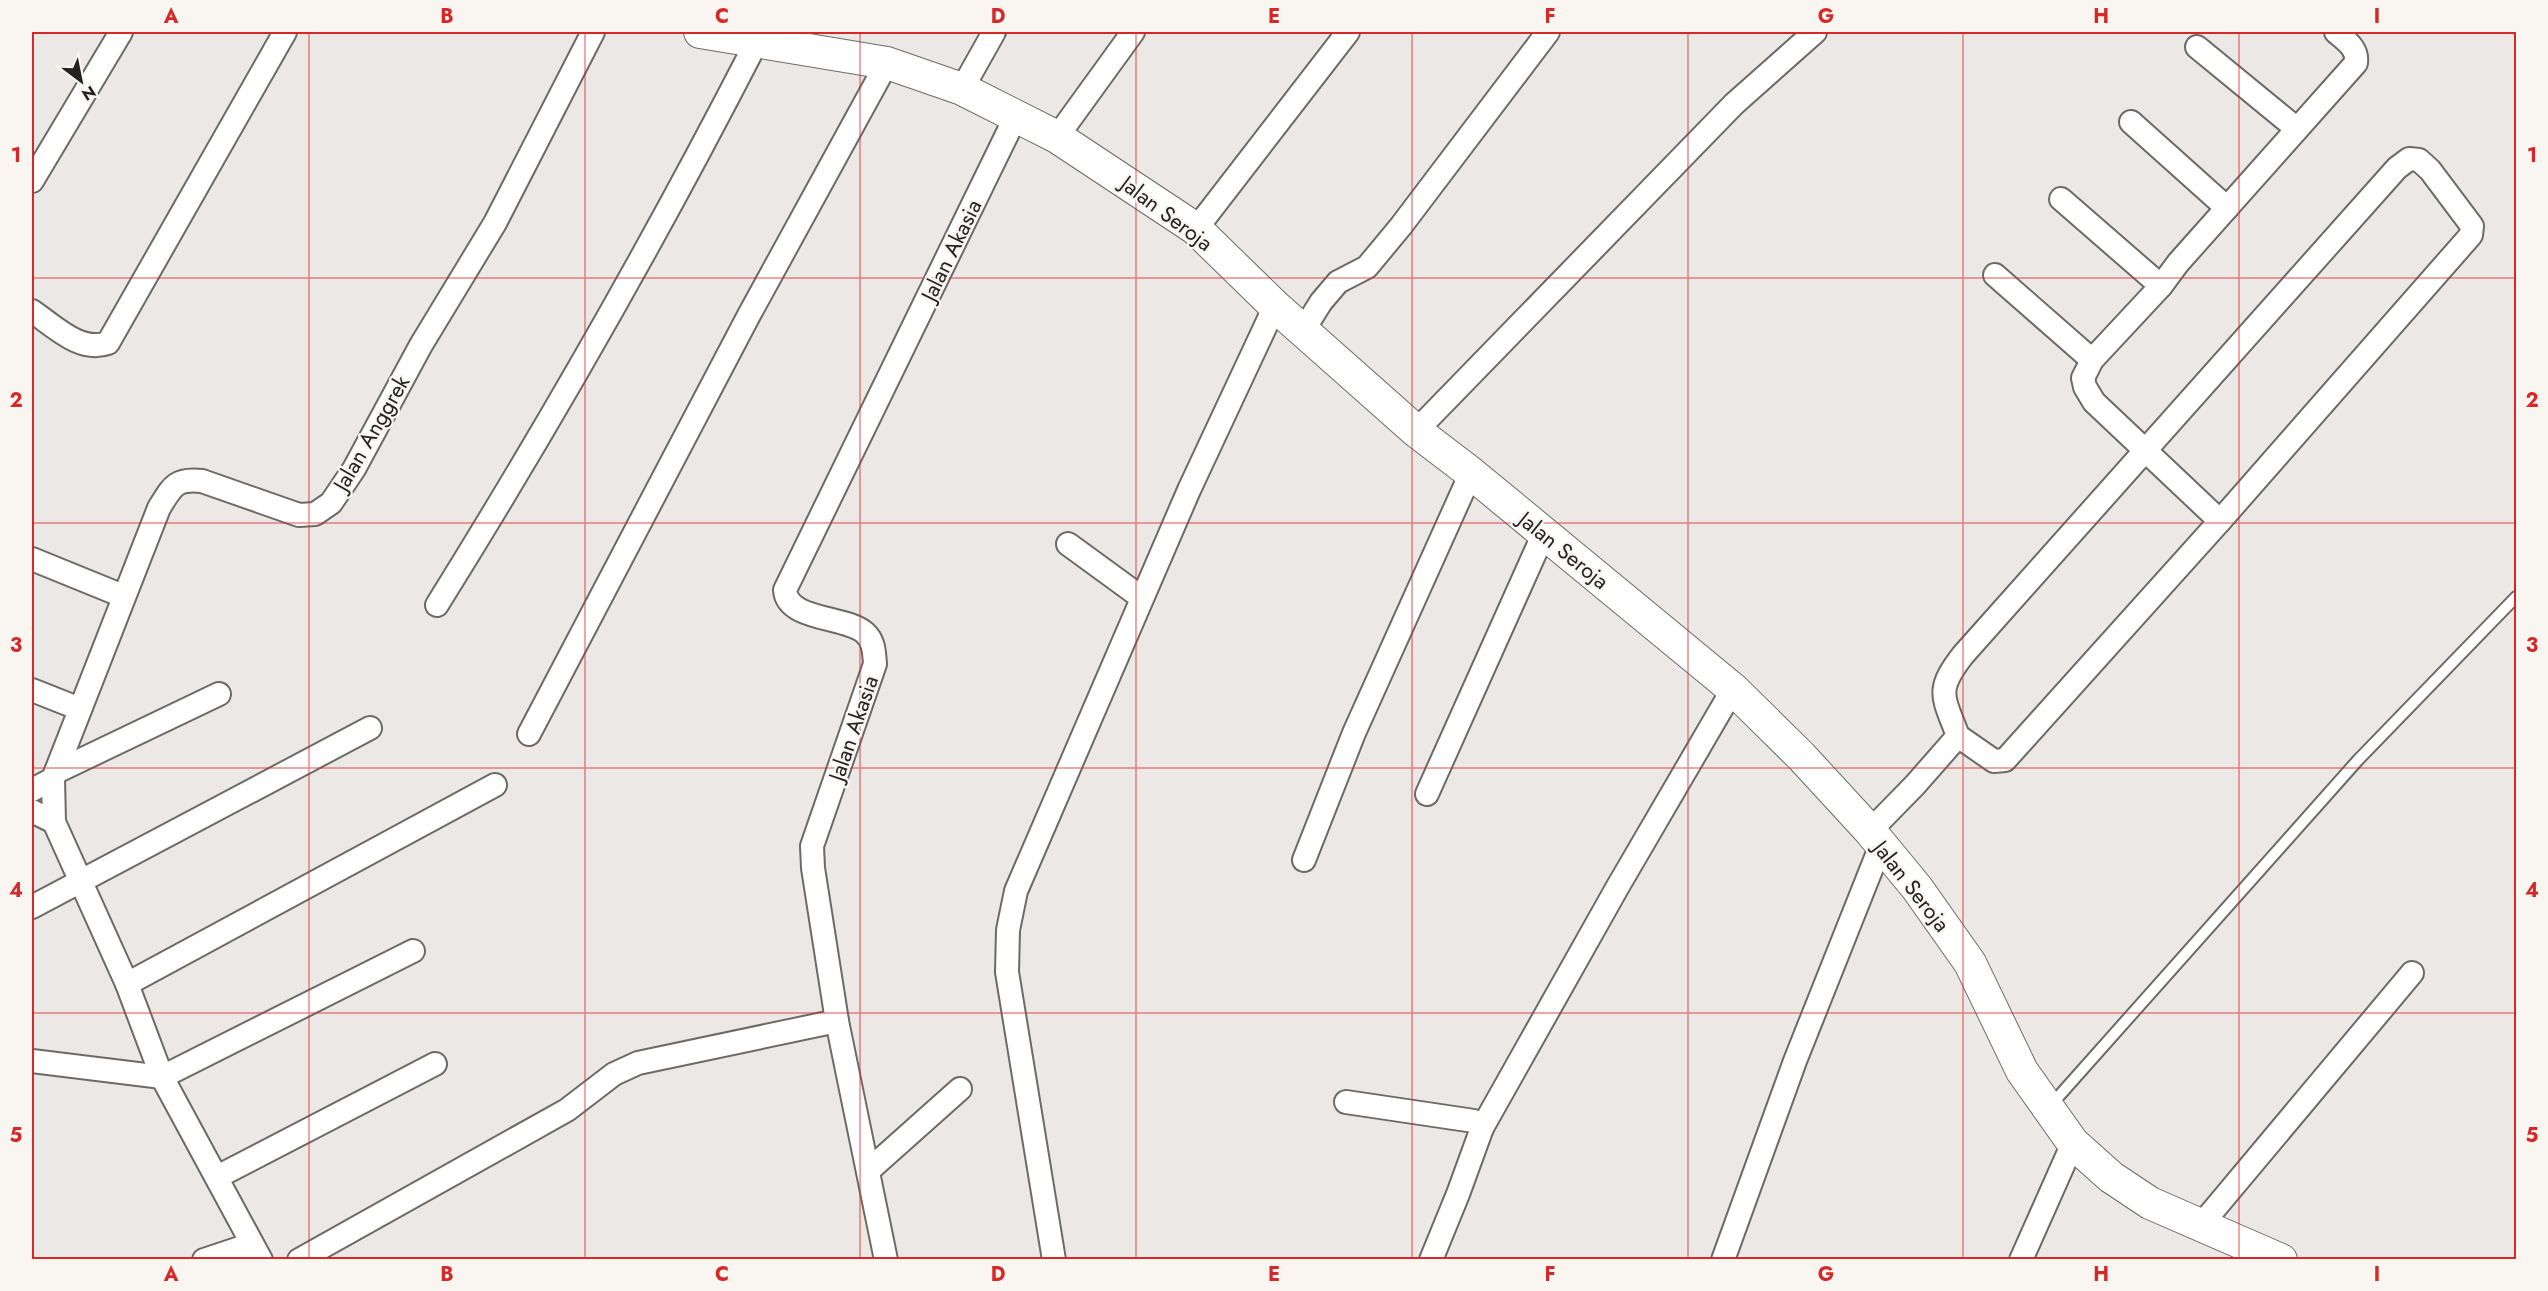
<svg xmlns="http://www.w3.org/2000/svg" width="2548" height="1291" font-family="Jost,sans-serif">
	<style>
		.lines { fill: none; stroke-linecap: round; stroke-linejoin: round }
		.lane-casing { stroke: #6c6a66; stroke-width: 14 }
		.street-casing { stroke: #6c6a66; stroke-width: 26 }
		.secondary-casing { stroke: #6c6a66; stroke-width: 34 }
		.lane { stroke: #fff; stroke-width: 10 }
		.street { stroke: #fff; stroke-width: 22 }
		.secondary { stroke: #fff; stroke-width: 32 }
		.grid { fill: none; stroke: #d62828; stroke-width: 1.5; stroke-opacity: 0.55 }
		.labels { text-anchor: middle; stroke-width: 4.5; stroke-linejoin: round; paint-order: stroke }
		.street-label { font-size: 22px; fill: #252322; stroke: #f9f6f2 }
		.neatline { fill: none; stroke: #d62828; stroke-width: 2 }
		.grid-label { font-size: 20px; text-anchor: middle; font-weight: bold; fill: #d62828 }
	</style>
	<rect width="100%" height="100%" fill="#ece8e5"/>
	<g class="lines">
		<g class="lane-casing">
			<polyline id="lane" points="2051,1105 2358,760 2516,597"/>
		</g>
		<g class="street-casing">
			<g id="street">
				<polyline points="2197,47 2297,129"/>
				<polyline points="962,89 994,32"/>
				<polyline points="2131,122 2227,208"/>
				<polyline points="1057,137 1133,32"/>
				<polyline points="32,181 121,32"/>
				<polyline points="2061,199 2161,286"/>
				<polyline points="1196,229 1348,32"/>
				<polyline points="1995,275 2092,360"/>
				<path d="M 32,311 C 54,326 80,353 108,343 L 285,32"/>
				<polyline points="1303,331 1321,302 1338,282 1367,267 1401,226 1548,32"/>
				<polyline points="1416,431 1734,104 1815,32"/>
				<path d="M 2220,521 L 2094,402 L 2085,387 L 2083,378 L 2092,360 L 2161,286 L 2178,263 L 2356,63 C 2358,48 2346,41 2336,32"/>
				<polyline points="1068,544 1142,598"/>
				<polyline points="32,559 123,596"/>
				<path d="M 437,605 C 551,422 658,234 756,43"/>
				<polyline points="32,690 80,709"/>
				<polyline points="529,734 749,315 887,63"/>
				<polyline points="56,772 219,694"/>
				<polyline points="32,790 53,779"/>
				<polyline points="1427,794 1544,533"/>
				<polyline points="32,811 54,822"/>
				<path d="M 1870,831 L 1915,785 L 1958,736 C 1943,696 1935,691 1963,655 L 2397,168 L 2409,159 L 2419,160 L 2430,170 L 2472,226 L 2471,235 L 2220,521 L 2005,760 L 1994,761 L 1958,736"/>
				<polyline points="1304,860 1354,733 1471,473"/>
				<polyline points="32,907 370,728"/>
				<polyline points="127,984 495,785"/>
				<polyline points="32,1061 162,1077 413,951"/>
				<polyline points="1346,1102 1474,1121 1482,1128 1458,1194 1431,1260"/>
				<polyline points="1482,1128 1617,888 1733,689"/>
				<polyline points="868,1171 960,1089"/>
				<polyline points="217,1177 435,1064"/>
				<polyline points="2201,1225 2412,973"/>
				<polyline points="204,1260 252,1244"/>
				<path d="M 261,1260 L 162,1077 L 127,984 L 54,822 L 53,779 L 159,508 C 172,487 175,478 202,481 L 299,515 L 315,514 L 331,503 L 354,469 L 421,345 L 495,223 L 593,32"/>
				<polyline points="299,1260 567,1110 614,1074 638,1063 837,1021"/>
				<path d="M 886,1260 L 837,1021 L 813,868 L 812,846 L 875,664 C 874,652 874,641 865,633 C 847,616 787,621 785,590 L 1016,116"/>
				<polyline points="1054,1260 1007,972 1008,930 1016,891 1189,490 1275,306"/>
				<polyline points="1723,1260 1795,1061 1881,845"/>
				<polyline points="2021,1260 2073,1143"/>
			</g>
		</g>
		<g class="secondary-casing">
			<polyline id="secondary" points="700,32 887,63 962,89 1057,137 1196,229 1275,306 1416,431 1471,473 1733,689 1801,756 1870,831 1917,888 1970,963 2022,1071 2073,1143 2111,1177 2150,1203 2281,1260"/>
		</g>
		<use href="#lane" class="lane"/>
		<use href="#street" class="street"/>
		<use href="#secondary" class="secondary"/>
	</g>
	<path class="grid" d="M 309,32 L 309,1260M 585,32 L 585,1260M 860,32 L 860,1260M 1136,32 L 1136,1260M 1412,32 L 1412,1260M 1688,32 L 1688,1260M 1963,32 L 1963,1260M 2239,32 L 2239,1260M 32,278 L 2516,278M 32,523 L 2516,523M 32,768 L 2516,768M 32,1013 L 2516,1013"/>
	<g class="labels">
		<g class="street-label">
			<text transform="translate(1167 213) rotate(37)" y="8">Jalan Seroja</text>
			<text transform="translate(951 250) rotate(-64)" y="8">Jalan Akasia</text>
			<text transform="translate(371 433) rotate(-60)" y="8">Jalan Anggrek</text>
			<text transform="translate(1564 550) rotate(39)" y="8">Jalan Seroja</text>
			<text transform="translate(853 728) rotate(-71)" y="8">Jalan Akasia</text>
			<text transform="translate(1912 886) rotate(52)" y="8">Jalan Seroja</text>
		</g>
	</g>
	<rect width="2548" height="1291" fill="none" stroke="#f9f6f2" stroke-width="66"/>
	<g transform="translate(81 81) rotate(148)" stroke="#f9f6f2" stroke-width="4.5" paint-order="stroke">
	<path d="M0-4.5L10 22L0 15L-10 22Z" fill="#252322"/>
	<text y="-9" font-size="16" font-weight="bold" text-anchor="middle" fill="#252322">N</text>
	</g>
	<rect x="33" y="33" width="2482" height="1225" class="neatline"/>
	<g class="grid-label">
		<text x="171" y="23">A</text>
		<text x="447" y="23">B</text>
		<text x="722" y="23">C</text>
		<text x="998" y="23">D</text>
		<text x="1274" y="23">E</text>
		<text x="1550" y="23">F</text>
		<text x="1826" y="23">G</text>
		<text x="2101" y="23">H</text>
		<text x="2377" y="23">I</text>
		<text x="16" y="162">1</text>
		<text x="2532" y="162">1</text>
		<text x="16" y="407">2</text>
		<text x="2532" y="407">2</text>
		<text x="16" y="652">3</text>
		<text x="2532" y="652">3</text>
		<text x="16" y="897">4</text>
		<text x="2532" y="897">4</text>
		<text x="16" y="1142">5</text>
		<text x="2532" y="1142">5</text>
		<text x="171" y="1281">A</text>
		<text x="447" y="1281">B</text>
		<text x="722" y="1281">C</text>
		<text x="998" y="1281">D</text>
		<text x="1274" y="1281">E</text>
		<text x="1550" y="1281">F</text>
		<text x="1826" y="1281">G</text>
		<text x="2101" y="1281">H</text>
		<text x="2377" y="1281">I</text>
	</g>
</svg>
